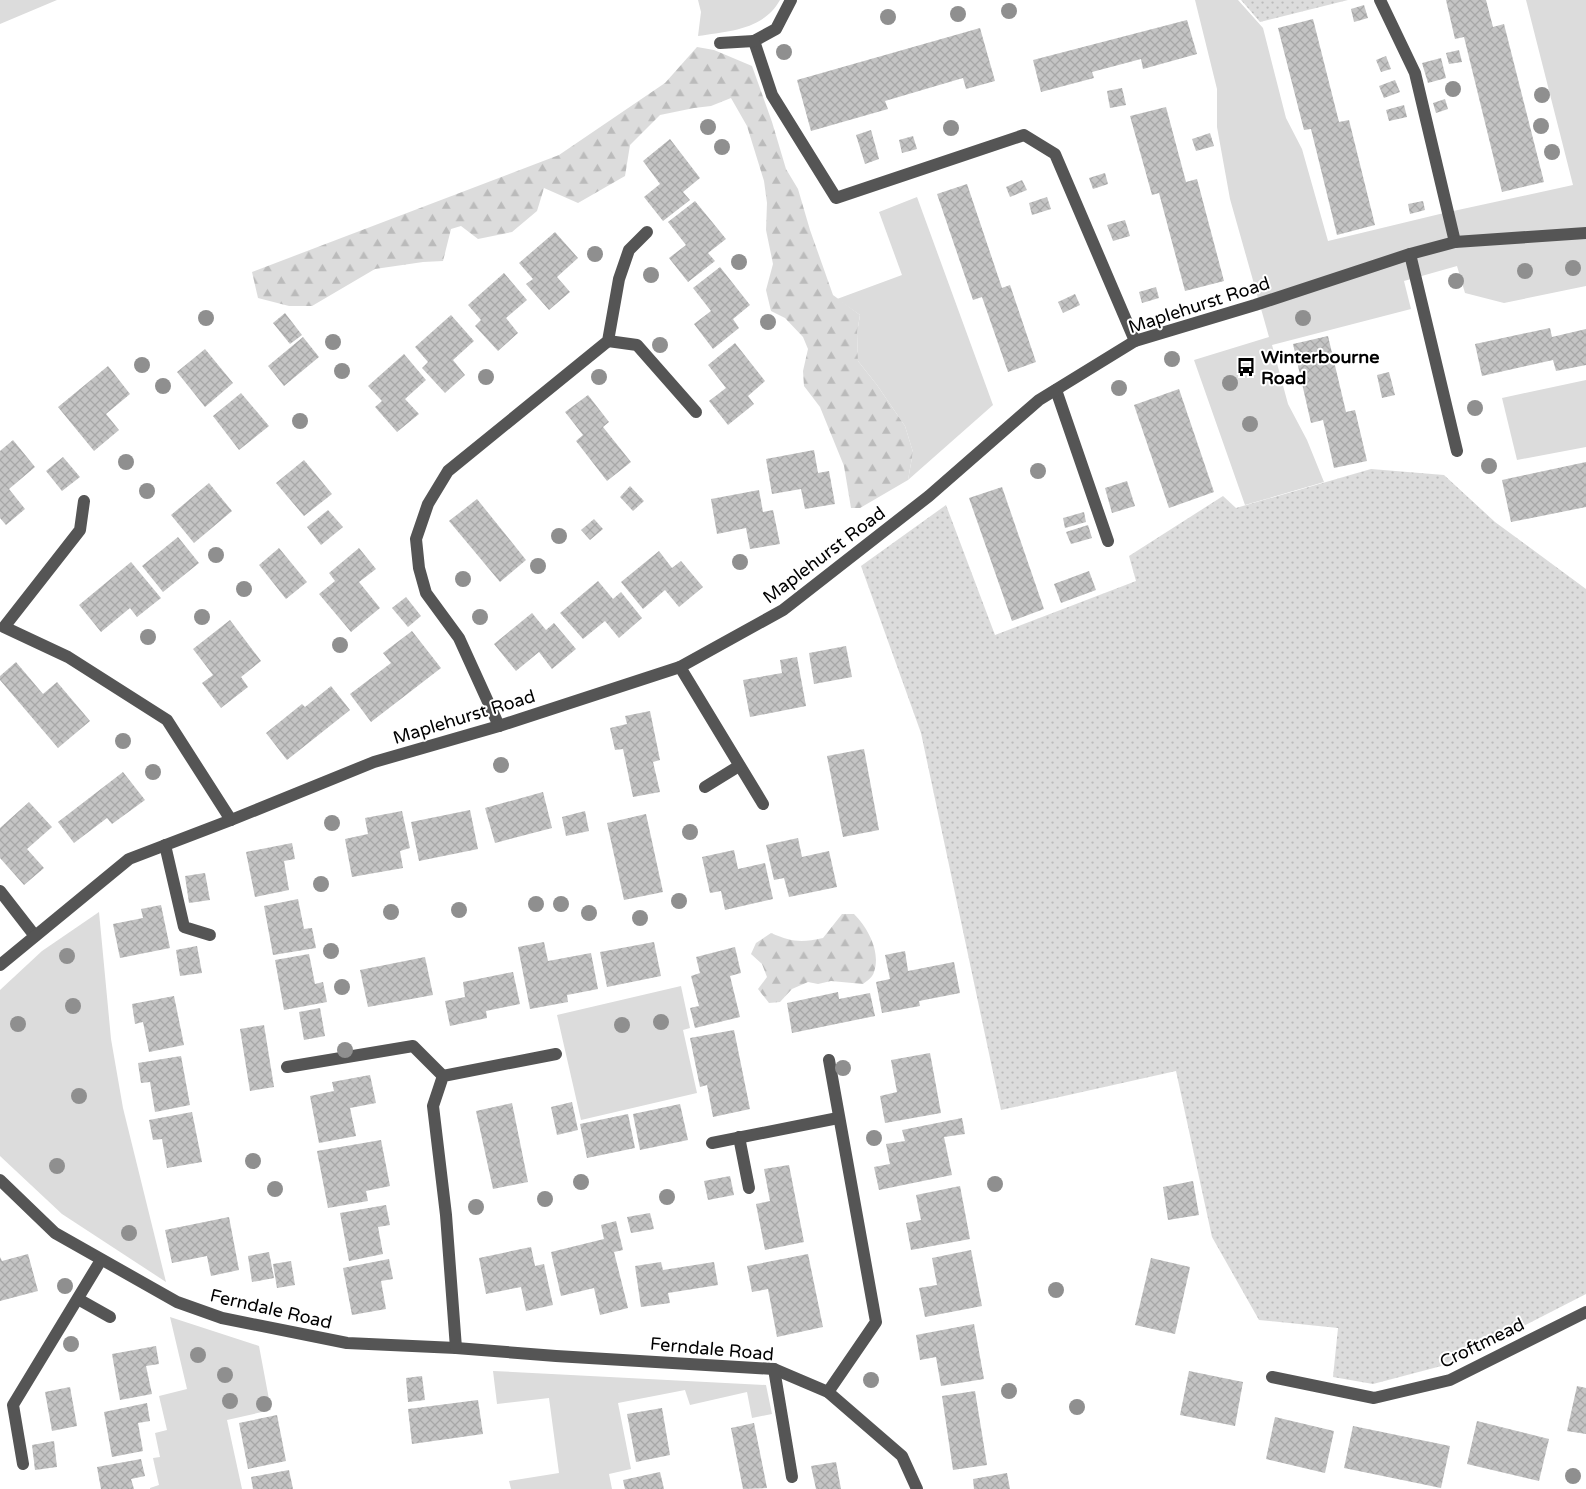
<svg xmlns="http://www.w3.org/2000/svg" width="1586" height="1489" font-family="'Varela Round',sans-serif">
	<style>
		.grass { fill: #dcdcdc }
		.forest { fill: url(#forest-firs) }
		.park { fill: url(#park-dots) }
		.building { fill: url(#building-cross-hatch) }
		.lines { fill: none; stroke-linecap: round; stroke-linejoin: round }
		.minor { stroke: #555; stroke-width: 12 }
		.tree { fill: #8f8f8f }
		.labels { text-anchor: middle; stroke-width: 4; stroke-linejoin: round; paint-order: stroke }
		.street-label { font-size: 18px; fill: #000; stroke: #fff }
		.poi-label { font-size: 18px; font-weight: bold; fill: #000; stroke: #fff; text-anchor: start }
	</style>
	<defs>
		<pattern id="forest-firs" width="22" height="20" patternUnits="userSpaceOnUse" patternTransform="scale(1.25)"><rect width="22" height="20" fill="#dcdcdc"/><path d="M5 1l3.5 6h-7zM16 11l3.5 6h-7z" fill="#bbb"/></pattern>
		<pattern id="park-dots" width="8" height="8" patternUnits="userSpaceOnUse" patternTransform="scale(1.25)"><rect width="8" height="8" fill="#dcdcdc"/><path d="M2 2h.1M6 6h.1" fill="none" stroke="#bbb" stroke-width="1.8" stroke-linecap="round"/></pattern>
		<pattern id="building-cross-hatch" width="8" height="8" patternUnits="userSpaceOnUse" patternTransform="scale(1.25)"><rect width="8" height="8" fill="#c4c4c4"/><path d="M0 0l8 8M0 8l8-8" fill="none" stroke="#a7a7a7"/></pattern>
	</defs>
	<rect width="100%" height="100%" fill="#fff"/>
	<g class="grass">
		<polygon points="0,0 57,0 0,24"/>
		<path d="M 698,0 L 780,0 C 763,30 730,31 698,36 L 701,12 Z"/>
		<polygon points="1195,0 1238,0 1263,28 1286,118 1302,149 1328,241 1444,213 1573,185 1526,0 1586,0 1586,286 1504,303 1465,293 1457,266 1404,281 1411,309 1272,345 1288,404 1307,440 1324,482 1245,505 1194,360 1269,337 1230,199 1217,127 1217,89"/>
		<polygon points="917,197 993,405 908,480 913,452 905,426 877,385 858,361 857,333 860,315 837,299 902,275 879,212"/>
		<polygon points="1586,380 1586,447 1517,460 1502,398"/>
		<polygon points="99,912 111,1039 123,1108 166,1282 62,1214 0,1156 0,990 42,951"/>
		<polygon points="681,986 690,1028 683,1030 697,1093 581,1120 557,1015"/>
		<polygon points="170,1317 259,1346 271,1410 227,1420 242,1489 150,1489 150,1488 159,1485 153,1458 160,1457 155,1433 167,1430 159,1396 187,1389"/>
		<polygon points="493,1371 766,1385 772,1414 752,1418 747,1392 690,1405 685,1390 618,1403 631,1469 609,1474 612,1489 511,1489 509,1481 559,1473 549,1398 497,1404"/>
	</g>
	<g class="forest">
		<polygon points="697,47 714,50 752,66 772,122 786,169 798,189 810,230 833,295 860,315 857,333 858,361 877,385 905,426 913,452 908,480 860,508 851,508 844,466 820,407 804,386 803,371 808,349 803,337 785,318 771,311 766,290 773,264 766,230 767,203 764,181 747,126 731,98 711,106 694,108 660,115 630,145 625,176 578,203 544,188 537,211 512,232 478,239 461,226 451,229 443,261 423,262 375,269 312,306 289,306 258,298 252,272 559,155 665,83"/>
		<path d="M 842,914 L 854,914 C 868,928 881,952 874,972 C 873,977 867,981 863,984 L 831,981 L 818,984 L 808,982 L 792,989 L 780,1002 L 769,1003 L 758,989 L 767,977 L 762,964 L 751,954 L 756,943 L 771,933 C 792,942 801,943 823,938 Z"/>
	</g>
	<g class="park">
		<polygon points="1241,0 1348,0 1260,22"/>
		<polygon points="1371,469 1444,475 1495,522 1586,589 1586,1294 1449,1364 1373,1384 1333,1377 1338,1328 1259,1320 1212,1237 1176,1071 1001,1110 921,733 861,566 946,505 995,635 1136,581 1129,556 1223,496 1236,508"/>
	</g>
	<g class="building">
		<polygon points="1446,0 1486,0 1493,27 1504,24 1544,182 1502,192 1464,37 1455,39"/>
		<polygon points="1364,5 1368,18 1354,22 1351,9"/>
		<polygon points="1313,19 1339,122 1349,120 1375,225 1337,235 1311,129 1304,130 1278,28"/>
		<polygon points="1187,20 1197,54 1143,69 1141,59 1092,72 1094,78 1041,92 1033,60"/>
		<polygon points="980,28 995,81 966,89 963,78 885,101 888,109 811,131 797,80"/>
		<polygon points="1459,50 1462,62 1449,64 1446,53"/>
		<polygon points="1386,56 1391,69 1381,72 1376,60"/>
		<polygon points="1441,58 1446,78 1428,83 1422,63"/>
		<polygon points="1395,80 1400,92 1384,98 1379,86"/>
		<polygon points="1122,88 1126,105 1110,108 1107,91"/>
		<polygon points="1445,99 1448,109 1436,113 1433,103"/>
		<polygon points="1404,105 1407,117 1389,121 1386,110"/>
		<polygon points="1166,107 1186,182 1197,179 1224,281 1185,291 1159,193 1152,195 1130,116"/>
		<polygon points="871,130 879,159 865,164 856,135"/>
		<polygon points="1210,133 1214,146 1196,151 1192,139"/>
		<polygon points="913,136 917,149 902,153 899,140"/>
		<polygon points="670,139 700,178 683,192 690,200 663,221 644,197 660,184 643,161"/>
		<polygon points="1105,173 1108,184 1093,189 1089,178"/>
		<polygon points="1022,180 1027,190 1010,197 1006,187"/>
		<polygon points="967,184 1002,288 1010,285 1036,362 1008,372 982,297 973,300 937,194"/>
		<polygon points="1047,197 1051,209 1032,215 1029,203"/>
		<polygon points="695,201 726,239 708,253 715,261 688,282 669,258 686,245 668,222"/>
		<polygon points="1423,201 1425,210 1410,214 1408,204"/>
		<polygon points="1125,220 1130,236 1113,241 1107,225"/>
		<polygon points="555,232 578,258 557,277 570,292 549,310 526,284 533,279 519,263"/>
		<polygon points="720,267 750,305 733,319 739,328 713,349 694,324 711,311 693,288"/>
		<polygon points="504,273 527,300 506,318 518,333 498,351 475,326 481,320 468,305"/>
		<polygon points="1156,287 1159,298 1142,303 1139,292"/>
		<polygon points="1075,294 1080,305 1063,313 1058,302"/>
		<polygon points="285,313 302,335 290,344 273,323"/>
		<polygon points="451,315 474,341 453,360 465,375 445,393 422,368 428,362 415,347"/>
		<polygon points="1550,328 1552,337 1586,329 1586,365 1556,371 1553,360 1482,376 1475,344"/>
		<polygon points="1328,336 1346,412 1355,410 1367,461 1334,468 1323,420 1311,423 1293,344"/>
		<polygon points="303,337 319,357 284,386 268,366"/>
		<polygon points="735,343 765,381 748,396 754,404 728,425 709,401 726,388 708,365"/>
		<polygon points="205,349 233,383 205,407 177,372"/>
		<polygon points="404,354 426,380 405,399 419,414 397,432 375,407 382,401 368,386"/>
		<polygon points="108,366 130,394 106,414 119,430 94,451 58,407"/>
		<polygon points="1389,372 1395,395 1382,398 1377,375"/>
		<polygon points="1179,389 1214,492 1169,508 1134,405"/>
		<polygon points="241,393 269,426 239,450 213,416"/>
		<polygon points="588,395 609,422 603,427 631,462 607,481 576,441 583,435 565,412"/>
		<polygon points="13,440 35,467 9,489 25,509 6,525 0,518 0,451"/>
		<polygon points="814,450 818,473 829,471 835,504 805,509 801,489 772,494 766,459"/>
		<polygon points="63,457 80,477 62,491 46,471"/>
		<polygon points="304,460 332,494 304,516 276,483"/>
		<polygon points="1586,462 1586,507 1511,522 1502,480"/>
		<polygon points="1127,481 1135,506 1112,513 1105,488"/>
		<polygon points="209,483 232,511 194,543 171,515"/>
		<polygon points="630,486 644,501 633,511 620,497"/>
		<polygon points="1002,487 1044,609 1012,621 969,498"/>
		<polygon points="759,490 763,512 773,510 780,544 750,549 746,528 717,534 711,499"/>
		<polygon points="477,499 526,560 500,582 449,521"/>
		<polygon points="328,510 343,527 321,545 307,527"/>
		<polygon points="1084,512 1086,522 1065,528 1063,518"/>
		<polygon points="594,519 603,529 590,540 581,530"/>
		<polygon points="1088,525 1092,538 1071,544 1066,532"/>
		<polygon points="178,537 199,563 163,592 142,566"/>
		<polygon points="279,548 307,582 286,599 259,565"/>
		<polygon points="359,548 376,569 359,582 380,608 351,632 319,594 335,581 329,573"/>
		<polygon points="659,551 672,568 681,561 703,587 679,607 665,590 643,609 621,582"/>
		<polygon points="131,562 161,598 137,617 130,608 101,632 79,605"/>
		<polygon points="1089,571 1096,590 1061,603 1054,584"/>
		<polygon points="598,581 613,599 621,592 642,618 619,638 605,621 583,639 560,613"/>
		<polygon points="406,597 421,616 408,627 392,608"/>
		<polygon points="532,613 546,630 554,623 576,649 552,669 539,652 516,671 494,644"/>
		<polygon points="230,620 261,661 241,677 248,687 221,708 202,683 213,675 193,649"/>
		<polygon points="412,631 441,668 371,722 350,694 391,663 383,653"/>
		<polygon points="846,646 852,677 814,684 809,653"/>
		<polygon points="797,657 806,706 750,717 743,680 782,673 780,660"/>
		<polygon points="16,662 43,694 57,682 90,721 58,748 0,680 0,676"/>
		<polygon points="331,686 350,710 287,760 266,733 302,704 305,707"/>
		<polygon points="650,711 660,760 653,762 660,792 633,797 623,749 615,750 610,728 627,724 625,716"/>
		<polygon points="864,749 879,830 843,837 827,756"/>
		<polygon points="123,772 145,800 112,824 107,818 74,843 58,822"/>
		<polygon points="543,792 552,828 495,843 485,808"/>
		<polygon points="29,802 52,827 27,849 44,868 24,885 0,858 0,828"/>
		<polygon points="470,810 478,849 419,861 411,822"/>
		<polygon points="402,811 410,848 400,851 403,868 352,877 345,839 368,834 365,818"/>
		<polygon points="585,811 589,831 566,836 562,817"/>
		<polygon points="646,814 663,892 624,900 607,823"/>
		<polygon points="798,838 802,857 829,851 837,887 789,897 784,878 774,880 766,845"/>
		<polygon points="292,843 295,859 284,861 289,890 255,897 246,852"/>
		<polygon points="734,850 738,869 765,863 773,899 725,910 721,891 710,893 702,857"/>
		<polygon points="205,873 210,900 189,903 185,876"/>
		<polygon points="298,899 304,929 312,928 316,948 273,955 264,906"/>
		<polygon points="161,905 170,948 120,958 113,924 143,918 141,909"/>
		<polygon points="544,942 548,961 591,953 598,989 567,995 568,1002 530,1009 518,947"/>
		<polygon points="654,942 661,976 607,987 600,952"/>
		<polygon points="197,946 202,973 180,976 176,950"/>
		<polygon points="735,947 741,973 730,976 740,1017 695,1028 690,1008 699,1006 691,976 700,973 696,957"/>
		<polygon points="905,951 908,971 954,962 960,993 919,1001 920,1006 882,1013 876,982 890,979 885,955"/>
		<polygon points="309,954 315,984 323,982 327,1002 284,1010 275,960"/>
		<polygon points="425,957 433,995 368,1007 360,970"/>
		<polygon points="513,972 520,1004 486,1011 487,1018 450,1026 445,1001 465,997 463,982"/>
		<polygon points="838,992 839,999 870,993 875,1016 792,1033 787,1003"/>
		<polygon points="174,996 184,1045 149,1052 143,1022 135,1024 132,1004"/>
		<polygon points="320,1008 325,1036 304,1040 299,1012"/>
		<polygon points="264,1025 274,1087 250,1091 240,1029"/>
		<polygon points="734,1030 750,1109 713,1117 707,1085 700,1087 690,1038"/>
		<polygon points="930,1053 941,1113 885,1123 880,1096 897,1092 891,1060"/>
		<polygon points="181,1056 190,1105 155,1112 150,1082 141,1083 138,1063"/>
		<polygon points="370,1075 376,1103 350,1108 356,1136 319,1143 310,1096 334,1091 332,1082"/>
		<polygon points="572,1102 578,1130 557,1135 551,1107"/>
		<polygon points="512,1103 528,1182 493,1189 476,1111"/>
		<polygon points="680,1104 688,1140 640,1150 633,1114"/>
		<polygon points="192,1112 202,1162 167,1168 162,1139 153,1140 149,1120"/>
		<polygon points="628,1114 635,1148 587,1158 580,1124"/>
		<polygon points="962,1118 965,1134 944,1137 952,1175 879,1190 874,1167 890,1164 886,1144 905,1141 902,1130"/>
		<polygon points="381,1140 390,1186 366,1191 368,1201 328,1208 317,1151"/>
		<polygon points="789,1165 804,1242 765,1250 756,1204 770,1201 764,1169"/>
		<polygon points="730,1176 734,1195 708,1200 704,1181"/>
		<polygon points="1193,1181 1199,1215 1168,1220 1163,1187"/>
		<polygon points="960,1186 970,1239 911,1250 906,1223 921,1220 916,1195"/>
		<polygon points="386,1205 390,1225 378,1227 383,1254 349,1261 340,1213"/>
		<polygon points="650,1213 654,1229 631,1233 627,1217"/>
		<polygon points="229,1217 239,1270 211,1276 207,1256 172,1263 165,1230"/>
		<polygon points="616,1221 623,1250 614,1252 628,1308 600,1315 594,1288 561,1296 551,1252 604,1239 601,1225"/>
		<polygon points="531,1247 535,1266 544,1264 553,1305 526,1311 521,1287 486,1294 479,1258"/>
		<polygon points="971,1250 982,1306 925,1317 919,1288 937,1285 932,1258"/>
		<polygon points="269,1252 274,1278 252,1282 248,1256"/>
		<polygon points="28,1254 38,1291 0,1301 0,1257 2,1261"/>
		<polygon points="808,1254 823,1327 777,1337 768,1289 752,1292 747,1266"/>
		<polygon points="1151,1258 1190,1267 1175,1334 1135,1325"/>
		<polygon points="389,1259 393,1279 381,1281 386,1309 352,1315 343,1268"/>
		<polygon points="291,1261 295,1285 277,1288 273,1264"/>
		<polygon points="661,1262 663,1270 714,1262 718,1285 668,1293 670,1303 641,1307 635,1266"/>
		<polygon points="974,1324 984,1379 941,1386 936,1357 920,1360 916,1335"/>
		<polygon points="156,1346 159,1364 146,1366 152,1394 120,1400 112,1354"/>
		<polygon points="1189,1371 1243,1382 1235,1426 1180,1415"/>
		<polygon points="422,1376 425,1400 408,1402 406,1378"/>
		<polygon points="1577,1386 1586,1388 1586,1434 1567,1431"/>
		<polygon points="70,1387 77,1426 52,1431 45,1392"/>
		<polygon points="975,1391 987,1465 953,1470 942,1396"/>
		<polygon points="478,1400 483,1434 412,1444 408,1409"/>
		<polygon points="147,1403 150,1421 138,1423 143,1451 112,1457 104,1412"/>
		<polygon points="662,1408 670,1455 636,1462 627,1414"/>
		<polygon points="277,1415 286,1461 248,1469 239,1423"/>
		<polygon points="1275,1417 1334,1431 1325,1473 1266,1459"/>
		<polygon points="1477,1421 1549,1439 1539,1481 1467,1464"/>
		<polygon points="754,1423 767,1488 743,1489 731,1428"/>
		<polygon points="1353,1426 1450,1446 1441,1488 1344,1468"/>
		<polygon points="54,1441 57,1467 35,1470 32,1445"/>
		<polygon points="141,1459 145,1476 131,1479 134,1489 101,1489 97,1467"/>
		<polygon points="836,1462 841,1489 816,1489 811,1466"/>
		<polygon points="289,1470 293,1489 253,1489 251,1477"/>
		<polygon points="660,1472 664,1489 625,1489 623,1480"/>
		<polygon points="1007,1473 1010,1489 974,1489 973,1479"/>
	</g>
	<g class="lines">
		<g class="minor">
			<polyline points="791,0 776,29 754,41 772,95 836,198 1024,135 1055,154 1135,341"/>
			<polyline points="1380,0 1415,73 1455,242"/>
			<polyline points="720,43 754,41"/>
			<polyline points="1410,254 1457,451"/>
			<polyline points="608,341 637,345 696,412"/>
			<polyline points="1056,390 1108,541"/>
			<polyline points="84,501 80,530 4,627 68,657 167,720 231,820"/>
			<polyline points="680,667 763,804"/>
			<polyline points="499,726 459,638 426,593 419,568 416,539 428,504 448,471 608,341 619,279 629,250 647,232"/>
			<polyline points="705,787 739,766"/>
			<polyline points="165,845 184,927 210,935"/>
			<polyline points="0,891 35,936"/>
			<polyline points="0,965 129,859 231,820 374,762 499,726 680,667 783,610 929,496 1039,400 1135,341 1255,305 1410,254 1455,242 1586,233"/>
			<polyline points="287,1067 413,1046 443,1076"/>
			<polyline points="739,1137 749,1188"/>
			<polyline points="712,1143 838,1118"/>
			<polyline points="0,1180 55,1233 177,1302 222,1318 347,1343 456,1348 556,1356 774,1369 828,1392 902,1456 917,1489"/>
			<polyline points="78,1299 110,1317"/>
			<polyline points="456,1348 446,1215 433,1106 443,1076 556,1054"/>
			<polyline points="774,1369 792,1477"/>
			<polyline points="1272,1377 1374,1398 1450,1380 1586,1312"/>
			<polyline points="828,1392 876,1322 829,1060"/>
			<polyline points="23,1464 13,1405 101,1260"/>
		</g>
	</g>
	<g class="tree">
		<circle cx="1009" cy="11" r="8"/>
		<circle cx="958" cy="14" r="8"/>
		<circle cx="888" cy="17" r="8"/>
		<circle cx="784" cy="52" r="8"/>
		<circle cx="1453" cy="89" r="8"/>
		<circle cx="1542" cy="95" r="8"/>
		<circle cx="1541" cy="126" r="8"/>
		<circle cx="708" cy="127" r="8"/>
		<circle cx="951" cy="128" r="8"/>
		<circle cx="722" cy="147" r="8"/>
		<circle cx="1552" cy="152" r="8"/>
		<circle cx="595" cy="254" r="8"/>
		<circle cx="739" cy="262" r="8"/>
		<circle cx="1573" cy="268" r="8"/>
		<circle cx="1525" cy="271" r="8"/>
		<circle cx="651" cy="275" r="8"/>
		<circle cx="1456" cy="281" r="8"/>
		<circle cx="206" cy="318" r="8"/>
		<circle cx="1303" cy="318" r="8"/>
		<circle cx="768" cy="322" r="8"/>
		<circle cx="333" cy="342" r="8"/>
		<circle cx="660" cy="345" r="8"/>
		<circle cx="1172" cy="359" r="8"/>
		<circle cx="142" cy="365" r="8"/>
		<circle cx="342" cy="371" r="8"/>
		<circle cx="486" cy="377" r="8"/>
		<circle cx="599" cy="377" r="8"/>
		<circle cx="1230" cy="383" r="8"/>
		<circle cx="163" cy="386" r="8"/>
		<circle cx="1119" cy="388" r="8"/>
		<circle cx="1475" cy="408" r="8"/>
		<circle cx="300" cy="421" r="8"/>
		<circle cx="1250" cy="424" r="8"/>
		<circle cx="126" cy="462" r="8"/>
		<circle cx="1489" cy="466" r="8"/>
		<circle cx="1038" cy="471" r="8"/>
		<circle cx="147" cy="491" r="8"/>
		<circle cx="559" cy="536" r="8"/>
		<circle cx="216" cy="555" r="8"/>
		<circle cx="740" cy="562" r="8"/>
		<circle cx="538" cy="566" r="8"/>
		<circle cx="463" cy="579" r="8"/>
		<circle cx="244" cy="589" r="8"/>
		<circle cx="202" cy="617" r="8"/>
		<circle cx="480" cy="617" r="8"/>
		<circle cx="148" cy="637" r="8"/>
		<circle cx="340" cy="645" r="8"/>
		<circle cx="123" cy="741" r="8"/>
		<circle cx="501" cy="765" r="8"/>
		<circle cx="153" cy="772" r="8"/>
		<circle cx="332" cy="823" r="8"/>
		<circle cx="690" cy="832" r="8"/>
		<circle cx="321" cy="884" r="8"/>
		<circle cx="679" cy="901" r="8"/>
		<circle cx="536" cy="904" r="8"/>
		<circle cx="561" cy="904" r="8"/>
		<circle cx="459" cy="910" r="8"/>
		<circle cx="391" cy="912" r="8"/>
		<circle cx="589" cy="913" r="8"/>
		<circle cx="640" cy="918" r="8"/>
		<circle cx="331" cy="951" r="8"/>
		<circle cx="67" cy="956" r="8"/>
		<circle cx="342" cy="987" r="8"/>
		<circle cx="73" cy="1006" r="8"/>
		<circle cx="661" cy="1022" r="8"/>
		<circle cx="18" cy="1024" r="8"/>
		<circle cx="622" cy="1025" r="8"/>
		<circle cx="345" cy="1050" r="8"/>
		<circle cx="843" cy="1068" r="8"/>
		<circle cx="79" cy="1096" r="8"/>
		<circle cx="874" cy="1138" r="8"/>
		<circle cx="253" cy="1161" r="8"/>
		<circle cx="57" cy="1166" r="8"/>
		<circle cx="581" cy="1182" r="8"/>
		<circle cx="995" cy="1184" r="8"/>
		<circle cx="275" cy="1189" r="8"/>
		<circle cx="667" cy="1197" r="8"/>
		<circle cx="545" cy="1199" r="8"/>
		<circle cx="476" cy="1207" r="8"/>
		<circle cx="129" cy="1233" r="8"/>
		<circle cx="65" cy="1286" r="8"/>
		<circle cx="1056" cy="1290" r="8"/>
		<circle cx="71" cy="1344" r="8"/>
		<circle cx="198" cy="1355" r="8"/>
		<circle cx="225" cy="1375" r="8"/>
		<circle cx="871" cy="1380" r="8"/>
		<circle cx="1009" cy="1391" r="8"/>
		<circle cx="230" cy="1401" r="8"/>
		<circle cx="264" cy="1404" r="8"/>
		<circle cx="1077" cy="1407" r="8"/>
		<circle cx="1573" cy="1476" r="8"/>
	</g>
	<defs>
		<g id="bus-bare" transform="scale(1.5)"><path d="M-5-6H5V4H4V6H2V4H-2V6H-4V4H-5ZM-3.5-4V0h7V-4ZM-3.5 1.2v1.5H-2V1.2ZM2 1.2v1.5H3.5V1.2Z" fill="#000" stroke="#fff" stroke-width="2.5" paint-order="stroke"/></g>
	</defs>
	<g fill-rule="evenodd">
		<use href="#bus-bare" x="1246" y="367"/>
	</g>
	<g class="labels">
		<g class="street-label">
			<text transform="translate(1199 305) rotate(-18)" y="6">Maplehurst Road</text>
			<text transform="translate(824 555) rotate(-37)" y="6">Maplehurst Road</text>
			<text transform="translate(464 717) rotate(-17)" y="6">Maplehurst Road</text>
			<text transform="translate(271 1309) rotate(13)" y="6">Ferndale Road</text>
			<text transform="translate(1482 1343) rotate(-26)" y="6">Croftmead</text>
			<text transform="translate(712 1349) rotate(5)" y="6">Ferndale Road</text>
		</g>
		<g class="poi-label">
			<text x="1261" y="363">Winterbourne<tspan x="1261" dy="21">Road</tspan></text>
		</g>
	</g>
</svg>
